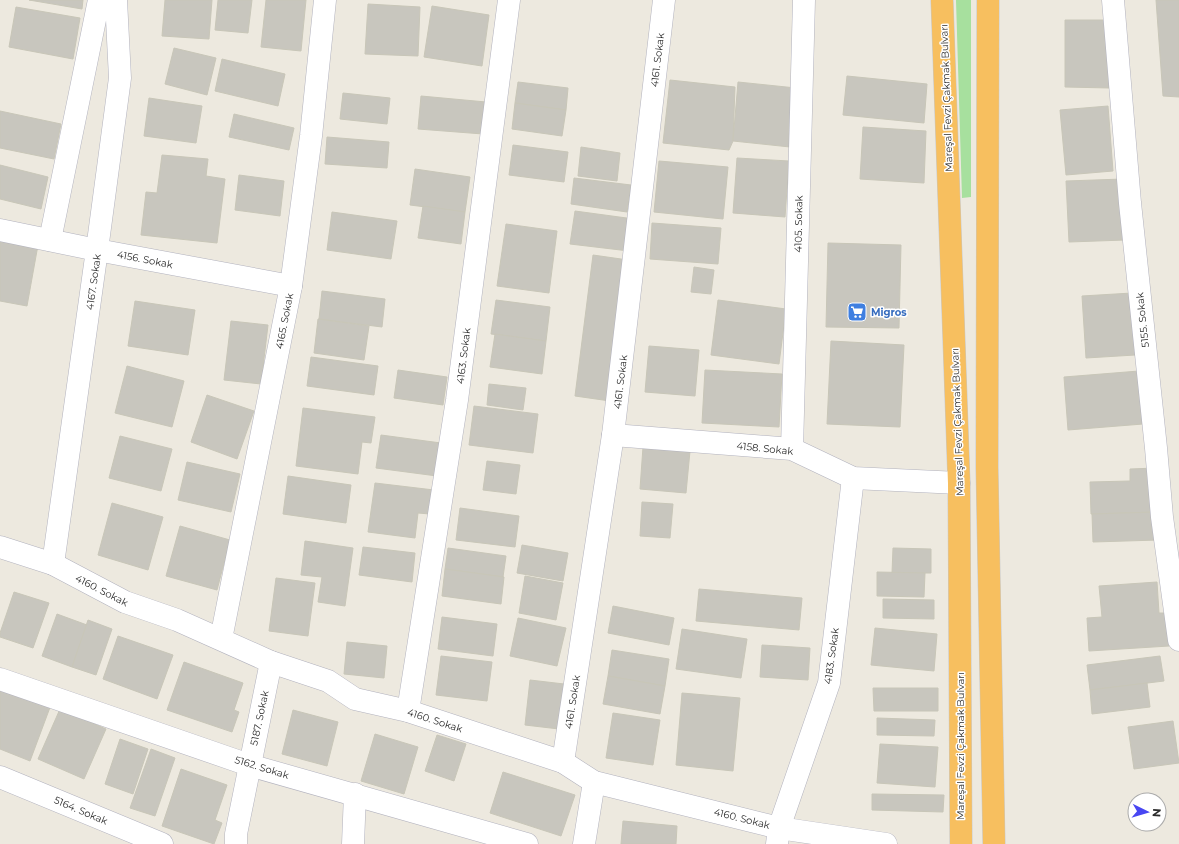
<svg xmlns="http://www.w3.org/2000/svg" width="1179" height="844" font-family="Montserrat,sans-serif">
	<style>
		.green { fill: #a7e09e }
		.building { fill: #c8c6be; stroke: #c8c6b8 }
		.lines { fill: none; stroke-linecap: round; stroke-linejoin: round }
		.minor-casing { stroke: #b2b2be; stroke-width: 23 }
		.highway-casing { stroke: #c8c8c8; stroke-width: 23 }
		.minor { stroke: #fff; stroke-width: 22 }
		.highway { stroke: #f7bf5f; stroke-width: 22 }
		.labels { text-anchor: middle; stroke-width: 3; stroke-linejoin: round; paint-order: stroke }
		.street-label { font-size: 10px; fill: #2c2c2c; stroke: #fff }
		.shop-label { font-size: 10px; font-weight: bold; fill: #366cbe; stroke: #fff; text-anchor: start }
	</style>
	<rect width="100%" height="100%" fill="#ede9df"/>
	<polygon class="green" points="956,0 971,0 971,197 962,198"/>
	<g class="building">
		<polygon points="29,0 83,0 82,9"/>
		<polygon points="165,0 212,0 209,39 162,36"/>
		<polygon points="218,0 252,0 248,33 215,30"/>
		<polygon points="266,0 306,0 301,51 261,47"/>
		<polygon points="1156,0 1179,0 1179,97 1163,96"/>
		<polygon points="368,4 420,7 418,56 365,54"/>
		<polygon points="432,6 489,15 482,66 424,57"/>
		<polygon points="16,7 80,18 73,59 9,47"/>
		<polygon points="1065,20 1110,20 1110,88 1065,87"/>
		<polygon points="174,48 216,58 207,95 165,84"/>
		<polygon points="222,59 285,74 278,106 215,91"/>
		<polygon points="847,76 927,84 924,123 843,115"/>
		<polygon points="670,80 735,87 733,141 729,150 663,143"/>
		<polygon points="518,82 568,88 566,110 515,103"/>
		<polygon points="738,82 796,88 790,147 733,141"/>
		<polygon points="343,93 390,98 387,124 340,119"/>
		<polygon points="421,96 486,102 483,134 418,129"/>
		<polygon points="149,98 202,106 196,143 144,136"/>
		<polygon points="515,103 566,110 562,136 512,129"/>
		<polygon points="1108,106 1113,171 1066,175 1060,110"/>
		<polygon points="0,111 61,124 54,159 0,148"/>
		<polygon points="234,114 294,128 289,150 229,137"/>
		<polygon points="863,127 926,131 924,183 860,179"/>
		<polygon points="327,137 389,142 387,168 325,164"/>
		<polygon points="513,145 568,152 564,182 509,175"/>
		<polygon points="581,147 620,153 617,181 578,176"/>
		<polygon points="162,155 208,159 206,176 225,179 217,243 141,235 146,192 157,193"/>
		<polygon points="737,158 789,161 785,217 733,213"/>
		<polygon points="659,161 728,167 723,219 654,212"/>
		<polygon points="0,165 48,177 41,209 0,199"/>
		<polygon points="415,169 470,177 465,212 410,205"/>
		<polygon points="239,175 284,181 280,216 235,210"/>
		<polygon points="574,178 631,185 627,212 571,204"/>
		<polygon points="1123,179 1125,240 1069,242 1066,181"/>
		<polygon points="423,206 465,212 461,244 418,238"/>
		<polygon points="575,211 634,219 629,251 570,244"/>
		<polygon points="332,212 397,221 391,259 327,250"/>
		<polygon points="652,223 721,228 718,264 650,259"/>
		<polygon points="506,224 557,231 549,293 497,286"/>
		<polygon points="0,239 38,245 27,306 0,301"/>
		<polygon points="828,243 901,245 899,328 826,327"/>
		<polygon points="593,255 628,260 610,401 575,396"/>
		<polygon points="694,267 714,270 711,294 691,292"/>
		<polygon points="322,291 385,299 382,327 319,319"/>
		<polygon points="1132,293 1135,355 1086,358 1082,296"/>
		<polygon points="496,300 550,307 546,341 491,334"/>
		<polygon points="718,300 786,309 779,364 711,355"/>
		<polygon points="135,301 195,310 188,355 128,346"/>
		<polygon points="318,319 369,326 364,360 314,353"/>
		<polygon points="231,321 268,325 261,384 224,380"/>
		<polygon points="495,334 546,341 542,374 490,367"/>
		<polygon points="831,341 904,345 900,427 827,424"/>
		<polygon points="649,346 699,350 695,396 645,392"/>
		<polygon points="311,357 378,366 374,395 307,386"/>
		<polygon points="127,366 184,381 172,427 115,413"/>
		<polygon points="398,370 447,377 443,405 394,398"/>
		<polygon points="705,370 782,374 779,427 702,423"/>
		<polygon points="1139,371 1143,424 1068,430 1064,377"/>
		<polygon points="489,384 526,388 523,410 487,405"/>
		<polygon points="207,395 254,411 237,459 191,442"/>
		<polygon points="474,406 538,414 533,453 469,445"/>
		<polygon points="303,408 375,417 371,443 362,442 358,474 296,466"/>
		<polygon points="381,435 441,443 437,476 376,468"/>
		<polygon points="120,436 172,449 161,491 109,478"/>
		<polygon points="643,447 690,451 686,493 640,489"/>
		<polygon points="487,461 520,465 516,494 483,490"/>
		<polygon points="187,462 240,474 231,512 178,500"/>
		<polygon points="1156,468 1157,512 1091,514 1090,482 1130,481 1130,469"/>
		<polygon points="288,476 351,485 346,523 283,514"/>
		<polygon points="375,483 434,490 430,514 418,513 415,538 368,532"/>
		<polygon points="642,502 673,504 670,538 640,536"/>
		<polygon points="112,503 163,517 148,570 98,555"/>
		<polygon points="460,508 519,516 515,547 456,540"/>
		<polygon points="1157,512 1158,540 1093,542 1092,514"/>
		<polygon points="180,526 230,540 217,590 166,576"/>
		<polygon points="305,541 353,548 345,606 318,602 322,577 301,575"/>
		<polygon points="522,545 568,553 563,581 517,573"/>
		<polygon points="363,547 415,553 412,582 359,575"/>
		<polygon points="448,548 506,556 503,577 445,569"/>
		<polygon points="893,548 931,549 931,573 892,573"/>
		<polygon points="445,569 504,577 501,604 442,596"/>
		<polygon points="877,572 925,573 924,597 877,596"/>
		<polygon points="525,576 563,583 556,620 519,613"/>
		<polygon points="276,578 315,583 308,636 269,631"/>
		<polygon points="1157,582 1159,613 1166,613 1169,646 1089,651 1087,618 1102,617 1099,586"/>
		<polygon points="699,589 802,598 799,630 696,621"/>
		<polygon points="14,592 49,603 33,648 0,637 0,633"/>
		<polygon points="883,599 934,600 934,619 883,618"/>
		<polygon points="613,606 674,618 669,645 608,633"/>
		<polygon points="57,614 87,625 72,667 42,656"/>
		<polygon points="442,617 497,624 493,656 438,649"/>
		<polygon points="518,618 566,628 557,666 510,656"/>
		<polygon points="88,620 112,629 96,675 72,667"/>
		<polygon points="875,628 937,634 934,671 871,665"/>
		<polygon points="682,629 747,639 741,678 676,669"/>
		<polygon points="118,636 173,655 157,699 103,679"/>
		<polygon points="347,642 387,646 384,678 344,674"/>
		<polygon points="762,645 810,648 808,680 760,677"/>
		<polygon points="612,650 669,659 665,686 608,676"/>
		<polygon points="441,656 492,662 487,701 436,695"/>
		<polygon points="1160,656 1164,681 1090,690 1087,665"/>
		<polygon points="184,662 243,683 234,710 239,712 232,732 167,710"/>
		<polygon points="608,676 665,686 660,714 603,704"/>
		<polygon points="530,680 564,684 559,729 525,725"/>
		<polygon points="0,682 52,702 30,761 0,749"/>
		<polygon points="1147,683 1150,707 1092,714 1090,690"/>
		<polygon points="873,688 938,688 938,711 874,711"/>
		<polygon points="682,693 740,698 733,771 676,765"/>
		<polygon points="60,709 106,729 84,779 38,759"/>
		<polygon points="293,710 338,722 327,766 282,754"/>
		<polygon points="613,713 660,720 653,765 606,758"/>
		<polygon points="877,718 935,720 934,736 877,735"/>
		<polygon points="1173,721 1179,763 1134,769 1128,727"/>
		<polygon points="375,734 418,747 404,794 361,781"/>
		<polygon points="437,735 466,744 454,781 425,771"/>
		<polygon points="120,739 148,749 133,794 105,784"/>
		<polygon points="880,744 938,747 935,787 877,783"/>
		<polygon points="151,749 175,758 155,816 130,808"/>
		<polygon points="181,769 227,785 215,820 222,823 214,844 162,826"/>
		<polygon points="503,772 575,795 561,836 490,813"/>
		<polygon points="872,794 944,795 943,812 872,810"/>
		<polygon points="623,821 677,826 676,844 621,844"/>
	</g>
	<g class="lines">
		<g class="minor-casing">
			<g id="minor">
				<polyline points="1113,0 1130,203 1156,448 1162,517 1179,640"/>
				<polyline points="0,230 97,250 291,286"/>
				<polyline points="50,240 99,0"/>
				<polyline points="613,435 792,449 853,478 959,483"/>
				<polyline points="792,449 804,0"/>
				<polyline points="0,547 53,564 125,602 177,620 271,662 328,681 355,699 408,711 563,762 594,782 779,828 886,844"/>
				<polyline points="53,564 97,250 120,78 116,0"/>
				<polyline points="221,639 291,286 311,136 325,0"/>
				<polyline points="0,679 249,765 527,844"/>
				<polyline points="408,711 457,400 509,0"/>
				<polyline points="563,762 613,435 664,0"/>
				<polyline points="0,777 162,844"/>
				<polyline points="236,844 236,834 271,662"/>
				<polyline points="353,844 355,794"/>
				<polyline points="584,844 594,782"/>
				<polyline points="777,844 779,828 829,683 853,478"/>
			</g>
		</g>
		<g class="highway-casing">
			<g id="highway">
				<polyline points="942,0 959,483 961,844"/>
				<polyline points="988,0 987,467 994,844"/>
			</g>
		</g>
		<use href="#minor" class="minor"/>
		<use href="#highway" class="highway"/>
	</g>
	<defs>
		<g id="supermarket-square" transform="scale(1)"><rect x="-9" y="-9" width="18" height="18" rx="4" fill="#3f7fe0" stroke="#fff"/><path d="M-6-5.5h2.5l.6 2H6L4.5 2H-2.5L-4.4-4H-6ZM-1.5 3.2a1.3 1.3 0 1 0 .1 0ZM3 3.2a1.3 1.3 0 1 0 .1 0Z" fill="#fff"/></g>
	</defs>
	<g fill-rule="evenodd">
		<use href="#supermarket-square" x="857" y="312"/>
	</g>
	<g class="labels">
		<g class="street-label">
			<text transform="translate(657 60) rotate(-83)" y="4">4161. Sokak</text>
			<text transform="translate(946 98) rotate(-92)" y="4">Mareşal Fevzi Çakmak Bulvarı</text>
			<text transform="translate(798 224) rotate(-89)" y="4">4105. Sokak</text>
			<text transform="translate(145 259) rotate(11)" y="4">4156. Sokak</text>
			<text transform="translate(93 282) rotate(-82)" y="4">4167. Sokak</text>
			<text transform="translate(1142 320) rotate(-96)" y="4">5155. Sokak</text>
			<text transform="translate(284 321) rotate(-79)" y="4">4165. Sokak</text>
			<text transform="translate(463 356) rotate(-83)" y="4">4163. Sokak</text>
			<text transform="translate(620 382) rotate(-83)" y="4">4161. Sokak</text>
			<text transform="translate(957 422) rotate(-92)" y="4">Mareşal Fevzi Çakmak Bulvarı</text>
			<text transform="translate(765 448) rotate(6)" y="4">4158. Sokak</text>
			<text transform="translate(102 590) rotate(27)" y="4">4160. Sokak</text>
			<text transform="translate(831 656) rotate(-82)" y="4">4183. Sokak</text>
			<text transform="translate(572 702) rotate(-81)" y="4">4161. Sokak</text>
			<text transform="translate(259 718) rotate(-78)" y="4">5187. Sokak</text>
			<text transform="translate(435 720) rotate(18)" y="4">4160. Sokak</text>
			<text transform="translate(960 746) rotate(-90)" y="4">Mareşal Fevzi Çakmak Bulvarı</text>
			<text transform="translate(262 767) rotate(17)" y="4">5162. Sokak</text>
			<text transform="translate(81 810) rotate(23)" y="4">5164. Sokak</text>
			<text transform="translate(742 818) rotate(14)" y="4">4160. Sokak</text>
		</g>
		<g class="shop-label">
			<text x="871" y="316">Migros</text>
		</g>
	</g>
	<g transform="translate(1147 812) rotate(95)"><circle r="19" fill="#ffffff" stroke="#ababab"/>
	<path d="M0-3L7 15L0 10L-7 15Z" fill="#4846f2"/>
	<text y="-6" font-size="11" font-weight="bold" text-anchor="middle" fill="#2c2c2c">N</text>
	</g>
</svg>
